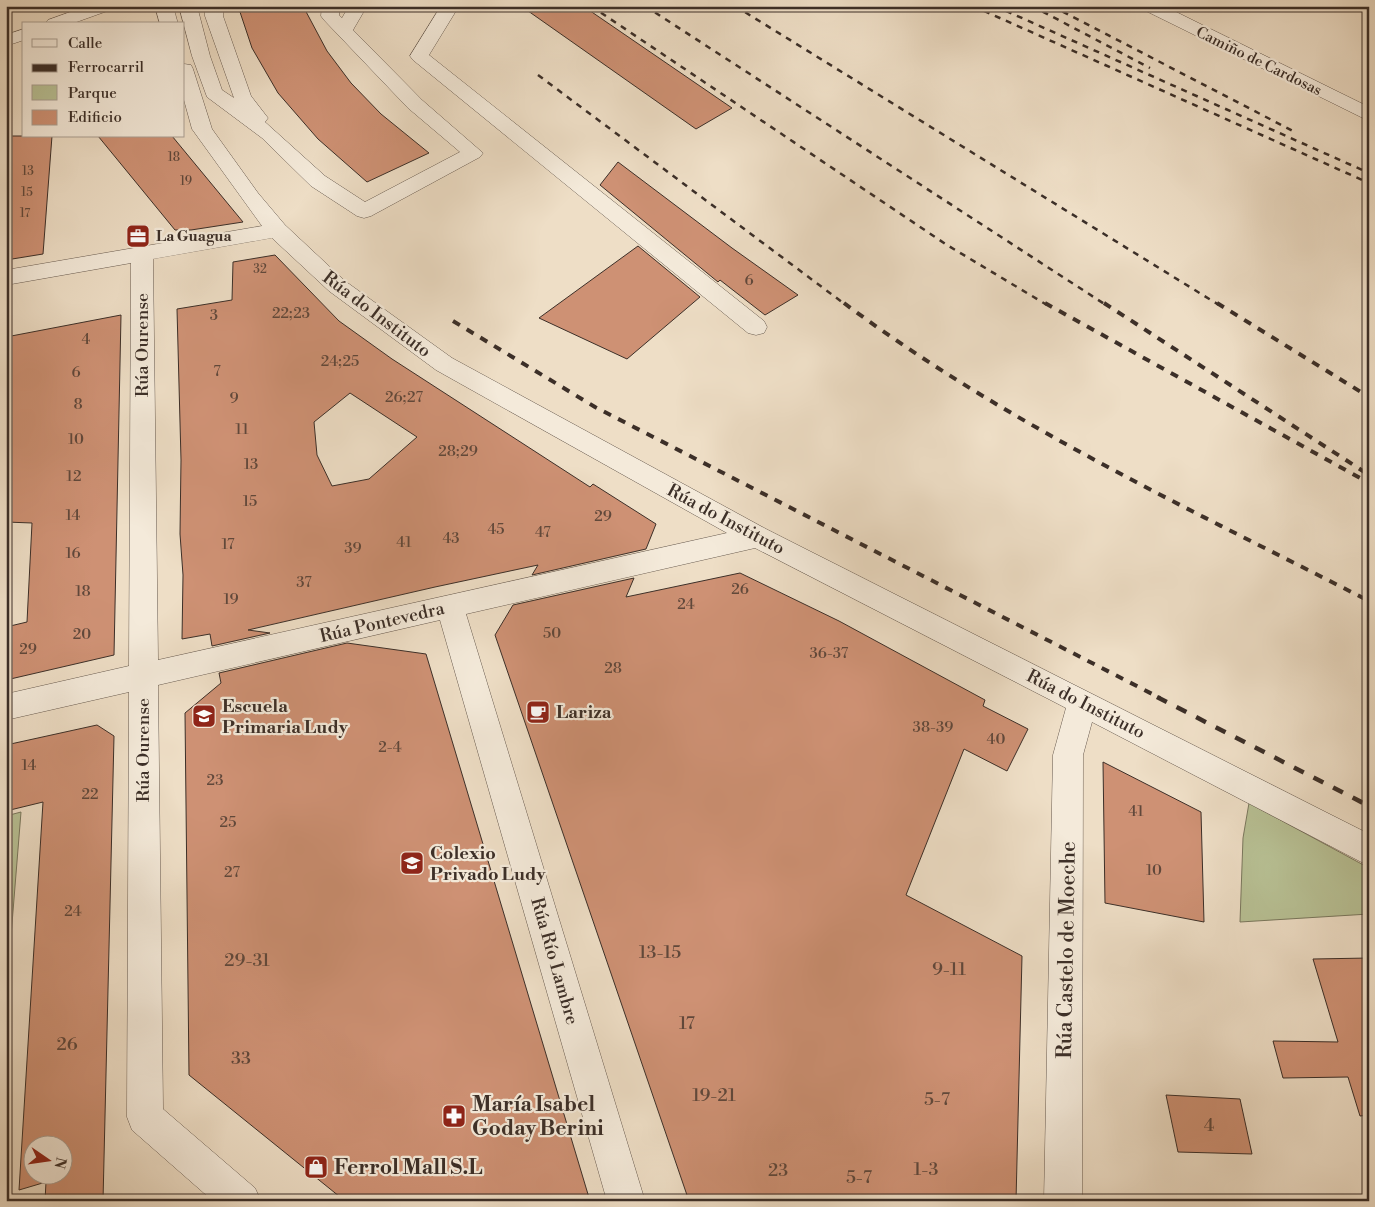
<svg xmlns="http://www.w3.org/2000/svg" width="1375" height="1207" font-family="'Libre Bodoni',serif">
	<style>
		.green { fill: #b8c195; stroke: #7a785e }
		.building { fill: #ce9174; stroke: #3c2f28; fill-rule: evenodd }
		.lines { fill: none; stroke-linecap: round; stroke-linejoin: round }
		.minor-casing { stroke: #685b50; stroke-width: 1 }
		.minor { fill: #f4eada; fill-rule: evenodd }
		.rail-far2 { stroke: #3c2f28; stroke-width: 2.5; stroke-dasharray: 6 6; stroke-linecap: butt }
		.rail-far1 { stroke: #3c2f28; stroke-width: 4; stroke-dasharray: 8 8; stroke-linecap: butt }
		.rail { stroke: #3c2f28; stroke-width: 4.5; stroke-dasharray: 11 11; stroke-linecap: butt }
		.labels { text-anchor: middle; stroke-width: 4.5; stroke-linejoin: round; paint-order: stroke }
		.far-number-label { font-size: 12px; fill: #60483b }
		.far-street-label { font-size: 15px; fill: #3c2f28; stroke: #f4eada }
		.far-poi-label { font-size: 15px; font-weight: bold; fill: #3c2f28; stroke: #f4eada; text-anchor: start }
		.number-label { font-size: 15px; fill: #60483b }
		.street-label { font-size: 18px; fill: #3c2f28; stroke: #f4eada }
		.poi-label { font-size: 18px; font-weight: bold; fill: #3c2f28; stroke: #f4eada; text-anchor: start }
		.near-number-label { font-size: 18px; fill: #60483b }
		.near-street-label { font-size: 21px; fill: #3c2f28; stroke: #f4eada }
		.near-poi-label { font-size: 21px; font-weight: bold; fill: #3c2f28; stroke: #f4eada; text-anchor: start }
	</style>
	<rect width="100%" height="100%" fill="#eedec6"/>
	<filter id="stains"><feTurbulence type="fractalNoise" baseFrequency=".004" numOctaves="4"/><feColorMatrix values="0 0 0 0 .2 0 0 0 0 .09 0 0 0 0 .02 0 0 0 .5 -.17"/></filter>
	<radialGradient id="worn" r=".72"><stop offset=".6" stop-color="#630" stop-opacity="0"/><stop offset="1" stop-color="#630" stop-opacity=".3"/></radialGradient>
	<g class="green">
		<polygon points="1249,803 1369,868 1369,914 1240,922 1243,838"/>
		<polygon points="21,812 6,998 6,816"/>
	</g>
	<g class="building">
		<polygon points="238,6 303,6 327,51 351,83 381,114 429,153 367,182 318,139 278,93 252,48"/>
		<polygon points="521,6 583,6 732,108 696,129"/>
		<polygon points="6,136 52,136 43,254 6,260"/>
		<polygon points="98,136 172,136 243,222 191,230 175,230"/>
		<polygon points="618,162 732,248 798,295 765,315 720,280 718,282 600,185"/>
		<polygon points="638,246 700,297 627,359 539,318"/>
		<path d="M 275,255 L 339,321 L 392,359 L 590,487 L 593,484 L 656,524 L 646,549 L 532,575 L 538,565 L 435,587 L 248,630 L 270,633 L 212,646 L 210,634 L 182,639 L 183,575 L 180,534 L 181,460 L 177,309 L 232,300 L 233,262 ZM 350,393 L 417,437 L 369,479 L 332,486 L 317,455 L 314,422 Z"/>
		<polygon points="121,315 114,655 6,680 6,627 27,622 32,523 6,522 6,337"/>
		<polygon points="740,573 839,621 985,700 983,706 1028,729 1007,771 964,749 906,895 1022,956 1016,1201 689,1201 495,635 513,605 634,578 626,597"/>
		<polygon points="347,643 426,654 590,1201 345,1201 189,1075 185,713 221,683 219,673"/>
		<path d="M 97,725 L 114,736 L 103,1201 L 45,1201 L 46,1182 L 19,1190 L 43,802 L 6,811 L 6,745 ZM 32,1144 L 62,1144 L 62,1174 L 32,1174 Z"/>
		<polygon points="1103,762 1201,812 1204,922 1105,903"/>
		<polygon points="1369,958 1369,1115 1360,1116 1348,1077 1283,1078 1273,1041 1338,1042 1313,959"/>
		<polygon points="1166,1095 1240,1099 1252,1154 1178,1152"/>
	</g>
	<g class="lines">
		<g class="minor-casing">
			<g id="minor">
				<polygon points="87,6 113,6 110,10 71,24 45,24 48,20"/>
				<polygon points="155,6 173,6 178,24 160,24"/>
				<polygon points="179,6 197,6 210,56 222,90 234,98 205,16 205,6 223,6 223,16 251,96 268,118 265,122 325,176 365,202 460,152 408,108 324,20 321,16 322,6 340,6 339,15 342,18 349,6 367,6 353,30 422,100 483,153 480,157 371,216 364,218 357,216 311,186 262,138 207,97 192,56"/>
				<polygon points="441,6 459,6 429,55 764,321 767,327 764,333 756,335 748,333 413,60 410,56"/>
				<polygon points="1141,6 1164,6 1369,107 1369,121 1144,10"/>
				<polygon points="24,29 24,40 6,46 6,35"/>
				<path d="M 184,64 L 191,65 L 193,69 L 212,129 L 258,193 L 285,225 L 345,281 L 452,358 L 766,529 L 1369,834 L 1369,866 L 1092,722 L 1083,755 L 1082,1201 L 1044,1201 L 1053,755 L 1066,708 L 755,548 L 466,614 L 645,1201 L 607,1201 L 440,620 L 158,685 L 163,1109 L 255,1188 L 261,1201 L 213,1201 L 132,1130 L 127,1117 L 129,692 L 6,720 L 6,694 L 129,666 L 131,263 L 6,285 L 6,270 L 262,226 L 192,129 L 184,100 ZM 272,238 L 329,291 L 436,370 L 727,533 L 158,660 L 153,259 Z"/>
			</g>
		</g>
		<use href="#minor" class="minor"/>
		<g class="rail-far2">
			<polyline points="591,6 947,245 1047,305"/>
			<polyline points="645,6 1106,305"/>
			<polyline points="735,6 1219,305"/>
			<polyline points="973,6 1369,183"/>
			<polyline points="995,6 1369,173"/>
			<polyline points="1032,6 1150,68"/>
			<polyline points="1052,6 1293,131"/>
			<polyline points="538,75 846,305"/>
		</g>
		<g class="rail-far1">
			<path d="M 844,303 C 1006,424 1190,509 1369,601"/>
			<polyline points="1045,303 1369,483"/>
			<polyline points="1104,303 1369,475"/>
			<polyline points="1217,303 1369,397"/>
			<polyline points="453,321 595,407 1160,698"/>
		</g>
		<polyline class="rail" points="1157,697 1369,806"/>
	</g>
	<defs>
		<g id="office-square" transform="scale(1.25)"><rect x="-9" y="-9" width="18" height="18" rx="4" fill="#8f2418" stroke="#f4eada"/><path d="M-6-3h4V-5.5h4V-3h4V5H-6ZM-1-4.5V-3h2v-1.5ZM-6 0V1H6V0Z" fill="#fff"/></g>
		<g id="cafe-square" transform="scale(1.25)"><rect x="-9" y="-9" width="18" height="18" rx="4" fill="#8f2418" stroke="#f4eada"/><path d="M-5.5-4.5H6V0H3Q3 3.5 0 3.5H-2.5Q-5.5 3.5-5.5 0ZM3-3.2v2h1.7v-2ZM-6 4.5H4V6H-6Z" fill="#fff"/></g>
		<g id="school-square" transform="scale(1.25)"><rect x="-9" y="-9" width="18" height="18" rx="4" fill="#8f2418" stroke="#f4eada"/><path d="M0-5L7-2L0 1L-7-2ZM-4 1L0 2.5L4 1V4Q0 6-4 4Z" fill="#fff"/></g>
		<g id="pharmacy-square" transform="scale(1.25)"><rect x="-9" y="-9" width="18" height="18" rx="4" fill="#8f2418" stroke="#f4eada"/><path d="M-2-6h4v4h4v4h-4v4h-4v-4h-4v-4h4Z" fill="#fff"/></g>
		<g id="shop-square" transform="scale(1.25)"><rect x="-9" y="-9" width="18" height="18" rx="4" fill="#8f2418" stroke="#f4eada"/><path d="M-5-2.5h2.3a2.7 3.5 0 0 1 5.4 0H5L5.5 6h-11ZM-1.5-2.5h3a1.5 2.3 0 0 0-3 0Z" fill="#fff"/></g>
	</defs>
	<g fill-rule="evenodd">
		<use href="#office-square" x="138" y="236"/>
		<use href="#cafe-square" x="538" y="712"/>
		<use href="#school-square" x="204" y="716"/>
		<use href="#school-square" x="412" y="863"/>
		<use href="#pharmacy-square" x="454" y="1116"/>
		<use href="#shop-square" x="316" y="1167"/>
	</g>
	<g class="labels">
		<g class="far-number-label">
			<text x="174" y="161">18</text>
			<text x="28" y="175">13</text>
			<text x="186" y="185">19</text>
			<text x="27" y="196">15</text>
			<text x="25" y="217">17</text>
			<text x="260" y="273">32</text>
		</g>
		<g class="far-street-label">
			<text transform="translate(1259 61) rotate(26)" y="5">Camiño de Cardosas</text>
		</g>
		<g class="far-poi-label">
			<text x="156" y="241">La Guagua</text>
		</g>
		<g class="number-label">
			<text x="749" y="285">6</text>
			<text x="291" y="318">22;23</text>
			<text x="214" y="320">3</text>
			<text x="86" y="344">4</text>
			<text x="340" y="366">24;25</text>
			<text x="217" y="376">7</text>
			<text x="76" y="377">6</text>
			<text x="404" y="402">26;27</text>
			<text x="234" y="403">9</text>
			<text x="78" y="409">8</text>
			<text x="242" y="434">11</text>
			<text x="76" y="444">10</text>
			<text x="458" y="456">28;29</text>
			<text x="251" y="469">13</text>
			<text x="74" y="481">12</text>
			<text x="250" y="506">15</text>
			<text x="73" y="520">14</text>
			<text x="603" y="521">29</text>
			<text x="496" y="534">45</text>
			<text x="543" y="537">47</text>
			<text x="451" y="543">43</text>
			<text x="404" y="547">41</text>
			<text x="228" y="549">17</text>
			<text x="353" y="553">39</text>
			<text x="73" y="558">16</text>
			<text x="304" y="587">37</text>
			<text x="740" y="594">26</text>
			<text x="83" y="596">18</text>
			<text x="231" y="604">19</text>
			<text x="686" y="609">24</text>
			<text x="552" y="638">50</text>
			<text x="82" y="639">20</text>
			<text x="28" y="654">29</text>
			<text x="829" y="658">36-37</text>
			<text x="613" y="673">28</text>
			<text x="933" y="732">38-39</text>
			<text x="996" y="744">40</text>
			<text x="390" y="752">2-4</text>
			<text x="29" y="770">14</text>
			<text x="215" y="785">23</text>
			<text x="90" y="799">22</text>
			<text x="1136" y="816">41</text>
			<text x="228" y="827">25</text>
			<text x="1154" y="875">10</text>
			<text x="232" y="877">27</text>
			<text x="73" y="916">24</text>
		</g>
		<g class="street-label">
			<text transform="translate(377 314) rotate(37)" y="6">Rúa do Instituto</text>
			<text transform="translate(142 345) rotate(-90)" y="6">Rúa Ourense</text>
			<text transform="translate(726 519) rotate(28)" y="6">Rúa do Instituto</text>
			<text transform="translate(382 622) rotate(-13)" y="6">Rúa Pontevedra</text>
			<text transform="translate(1086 704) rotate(27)" y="6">Rúa do Instituto</text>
			<text transform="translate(143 750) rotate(-90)" y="6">Rúa Ourense</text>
			<text transform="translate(555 961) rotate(74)" y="6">Rúa Río Lambre</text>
		</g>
		<g class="poi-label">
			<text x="222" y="712">Escuela<tspan x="222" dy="21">Primaria Ludy</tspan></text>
			<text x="556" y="718">Lariza</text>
			<text x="430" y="859">Colexio<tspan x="430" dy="21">Privado Ludy</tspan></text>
		</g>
		<g class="near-number-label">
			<text x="660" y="958">13-15</text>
			<text x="247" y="966">29-31</text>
			<text x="949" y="975">9-11</text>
			<text x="687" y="1029">17</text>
			<text x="67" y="1050">26</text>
			<text x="241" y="1064">33</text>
			<text x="714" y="1101">19-21</text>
			<text x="937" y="1105">5-7</text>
			<text x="1209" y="1131">4</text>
			<text x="926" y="1175">1-3</text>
			<text x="778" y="1176">23</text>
			<text x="859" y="1183">5-7</text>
		</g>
		<g class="near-street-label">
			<text transform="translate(1066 950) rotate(-89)" y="7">Rúa Castelo de Moeche</text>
		</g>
		<g class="near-poi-label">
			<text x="472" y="1111">María Isabel<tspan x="472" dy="24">Goday Berini</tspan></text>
			<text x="334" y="1174">Ferrol Mall S.L</text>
		</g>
	</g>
	<rect width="1375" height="1207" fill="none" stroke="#eedec6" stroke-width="25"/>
	<rect x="8" y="8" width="1360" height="1192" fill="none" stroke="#3c2f28" stroke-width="2.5"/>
	<rect x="12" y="12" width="1350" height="1182" fill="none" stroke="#3c2f28"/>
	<rect x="22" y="22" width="162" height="115" fill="#f4eada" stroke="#aa9f93"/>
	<rect x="32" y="39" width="25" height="8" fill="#f4eada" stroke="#aa9f93"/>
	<text x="68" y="48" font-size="15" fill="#3c2f28">Calle</text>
	<rect x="32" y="64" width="25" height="8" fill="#3c2f28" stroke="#aa9f93"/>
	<text x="68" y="72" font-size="15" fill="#3c2f28">Ferrocarril</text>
	<rect x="32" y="85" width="25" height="15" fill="#b8c195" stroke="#aa9f93"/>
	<text x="68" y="98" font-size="15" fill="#3c2f28">Parque</text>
	<rect x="32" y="110" width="25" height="15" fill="#ce9174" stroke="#aa9f93"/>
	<text x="68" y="122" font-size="15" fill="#3c2f28">Edificio</text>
	<g transform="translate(48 1160) rotate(103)"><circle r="24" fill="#f4eada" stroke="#aa9f93"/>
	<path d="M0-4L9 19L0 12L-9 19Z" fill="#8f2418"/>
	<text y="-8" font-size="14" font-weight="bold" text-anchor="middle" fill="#3c2f28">N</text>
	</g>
	<rect width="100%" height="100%" filter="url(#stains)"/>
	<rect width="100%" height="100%" fill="url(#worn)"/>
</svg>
